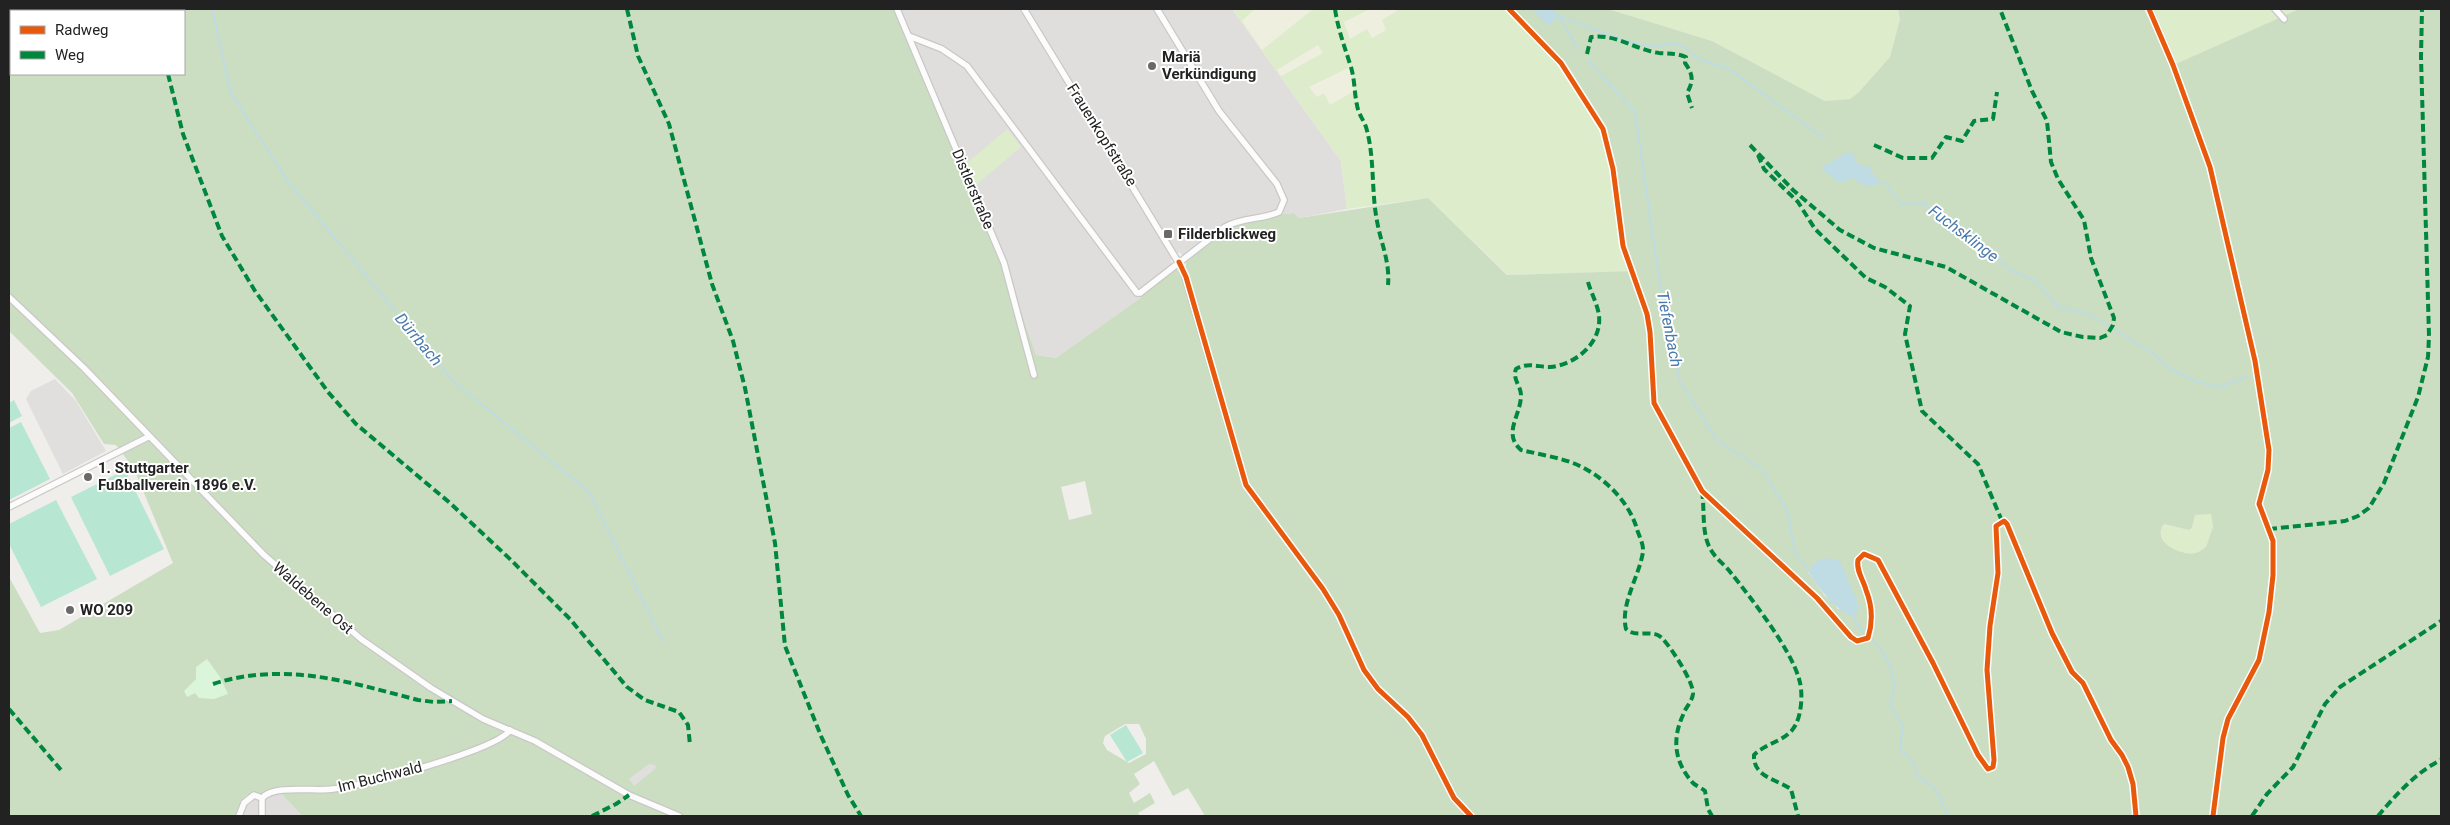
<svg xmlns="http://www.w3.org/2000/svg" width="2450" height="825" font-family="Roboto,sans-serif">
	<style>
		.residential { fill: #dfdedc }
		.farmland { fill: #efefdf }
		.grass { fill: #ddeccb; fill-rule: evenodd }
		.forest { fill: #cbdec1; fill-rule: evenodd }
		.park { fill: #daf5da }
		.pitch { fill: #b7e6d2 }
		.parking { fill: #e0dfde }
		.water { fill: #bfdbe3 }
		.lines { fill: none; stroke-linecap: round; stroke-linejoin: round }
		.stream { stroke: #bfdbe3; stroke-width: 2 }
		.street-casing { stroke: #c9c8c7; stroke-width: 8 }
		.street { stroke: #fdfcfc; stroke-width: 5.5 }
		.quiet { stroke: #00873e; stroke-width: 4; stroke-dasharray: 8 4; stroke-linecap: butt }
		.cycleway-casing { stroke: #fff; stroke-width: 8 }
		.cycleway { stroke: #e8590c; stroke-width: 5 }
		.poi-dot { fill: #6a6968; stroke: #fff; stroke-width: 2 }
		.labels { text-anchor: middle; stroke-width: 4; stroke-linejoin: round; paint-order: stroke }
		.poi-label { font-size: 15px; font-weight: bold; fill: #222; stroke: #fff; text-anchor: start }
		.street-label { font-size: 15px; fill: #222; stroke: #fff }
		.water-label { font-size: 16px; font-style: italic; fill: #4a7aab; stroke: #fff }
	</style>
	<rect width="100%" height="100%" fill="#f0eeeb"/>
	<g class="residential">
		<polygon points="897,9 1232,9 1341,161 1347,209 1299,218 1294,213 1250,218 1186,258 1179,252 1171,259 1172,266 1139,299 1056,358 1036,355 1004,263"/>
		<polygon points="281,793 302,816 234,816 246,795"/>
	</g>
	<g class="farmland">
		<polygon points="1255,9 1313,9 1262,50 1241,21"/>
		<polygon points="1370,9 1396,9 1397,11 1387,29 1372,38 1350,39 1344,22"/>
		<polygon points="1318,45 1323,53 1281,76 1277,70"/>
		<polygon points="1350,66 1354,91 1330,105 1317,97 1309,87"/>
	</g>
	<g class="grass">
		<path d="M 1232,9 L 1255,9 L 1242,21 L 1262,50 L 1313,9 L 1340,9 L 1341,11 L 1346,9 L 1370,9 L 1344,22 L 1350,39 L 1367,29 L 1372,38 L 1386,30 L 1382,20 L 1397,11 L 1396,9 L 1508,9 L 1566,72 L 1601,126 L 1614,182 L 1623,246 L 1633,271 L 1508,275 L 1428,198 L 1347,209 L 1341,161 ZM 1318,45 L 1323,53 L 1281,76 L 1277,70 ZM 1350,67 L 1354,91 L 1330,105 L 1324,93 L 1317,97 L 1309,87 Z"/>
		<polygon points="1608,9 1898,9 1900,19 1890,57 1858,93 1850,99 1825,101 1712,41"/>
		<polygon points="2144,9 2299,9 2171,66"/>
		<polygon points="1007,129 1021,147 976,185 967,163"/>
		<path d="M 2211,514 L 2213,527 L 2206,547 C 2203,549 2199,552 2196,553 C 2184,556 2150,543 2164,524 L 2189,530 L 2192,528 L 2195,515 Z"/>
	</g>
	<path class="forest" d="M 9,9 L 897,9 L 1004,263 L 1036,355 L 1056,358 L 1139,299 L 1172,266 L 1179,271 L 1186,266 L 1186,258 L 1225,227 L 1250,218 L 1294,213 L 1299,218 L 1428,198 L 1507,275 L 1633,271 L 1624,245 L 1606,126 L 1563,63 L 1513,9 L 1608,9 L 1712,41 L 1825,101 L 1850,99 L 1858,93 L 1890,57 L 1900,19 L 1898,9 L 2144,9 L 2171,66 L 2299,9 L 2441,9 L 2441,816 L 1205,816 L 1188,788 L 1173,796 L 1154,761 L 1134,774 L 1140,784 L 1129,793 L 1134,803 L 1150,793 L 1155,803 L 1138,813 L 1140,816 L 302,816 L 281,793 L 246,795 L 234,816 L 9,816 L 9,577 L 40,633 L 59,630 L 173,563 L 134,469 L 116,445 L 104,444 L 72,393 L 9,331 ZM 11,11 L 184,11 L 184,74 L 11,74 ZM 1085,481 L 1092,514 L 1069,520 L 1061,487 ZM 2211,514 L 2213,527 L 2206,547 C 2203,549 2199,552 2196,553 C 2184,556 2150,543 2164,524 L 2189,530 L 2192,528 L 2195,515 ZM 1816,561 L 1852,591 L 1859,606 L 1838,609 L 1832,600 L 1825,596 L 1808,572 ZM 1125,724 L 1139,724 L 1146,739 L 1146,754 L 1129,763 L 1107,750 L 1103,743 L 1105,736 Z"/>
	<polygon class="park" points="207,659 220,677 228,694 214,699 199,698 195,693 187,697 184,691 196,679 196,667"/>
	<g class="pitch">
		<polygon points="14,400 22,416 9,423 9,403"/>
		<polygon points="21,422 50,479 9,500 9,428"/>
		<polygon points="125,470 164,549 110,576 71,497"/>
		<polygon points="56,500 97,579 41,607 9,544 9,524"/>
		<polygon points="1126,725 1143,753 1127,762 1110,735"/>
	</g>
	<g class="parking">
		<polygon points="55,379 76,401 106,451 63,474 26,399 31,391"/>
		<polygon points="649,764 655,765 656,768 634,786 629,779"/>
	</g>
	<g class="water">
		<polygon points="1532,9 1550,9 1558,17 1548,26"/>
		<path d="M 1852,152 L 1857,163 L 1866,167 L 1870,164 L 1871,172 L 1878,179 L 1876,186 C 1867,187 1860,186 1855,178 L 1839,183 L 1821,168 L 1846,153 Z"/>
		<path d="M 1828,558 L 1840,561 L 1859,606 L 1856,616 C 1840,617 1816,585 1808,571 L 1816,561 Z"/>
	</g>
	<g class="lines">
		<g class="stream">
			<polyline points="212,9 231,93 287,180 453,381 589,492 663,641"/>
			<polyline points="1550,9 1559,16 1578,49"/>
			<polyline points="1559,16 1620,39 1654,47 1670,43 1684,47 1699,59 1729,69 1825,139"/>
			<polyline points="1588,61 1635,112 1658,271 1680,382 1718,441 1761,468 1787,510 1795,552 1808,570"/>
			<polyline points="1877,182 1885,183 1901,204 1924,203 1933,213 1952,220 2012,271 2036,281 2058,307 2089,314 2154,354 2169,368 2198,382 2219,387 2247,377"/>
			<polyline points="1853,617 1863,633"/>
			<path d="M 1868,637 C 1882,647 1892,664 1894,682 C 1895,689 1892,698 1890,706 L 1903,726 L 1900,750 L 1912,760 L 1918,778 C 1943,789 1936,796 1949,816"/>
		</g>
		<g class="street-casing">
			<g id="street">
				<polyline points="897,9 1004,263 1034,375"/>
				<polyline points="1024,9 1183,270 1246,485 1323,589 1339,615 1364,670 1378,689 1408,717 1422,735 1454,798 1471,816"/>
				<polyline points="2149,9 2173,65"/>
				<polyline points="2275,9 2284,19"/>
				<path d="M 909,36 L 942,49 L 967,66 L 1137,293 L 1140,293 L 1225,227 C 1242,217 1262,220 1279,212 L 1284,200 L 1277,184 L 1219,111 L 1157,9"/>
				<polyline points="9,297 84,368 264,555 361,639 431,688 483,719 535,741 629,795 679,816"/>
				<polyline points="9,507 148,437"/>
				<polyline points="239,816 244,803 254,795 262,798"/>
				<path d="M 262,816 L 262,798 C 275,784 315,792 333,789 C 361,786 498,750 510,730"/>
			</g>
		</g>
		<use href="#street" class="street"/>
		<g class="quiet">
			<polyline points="159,9 159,11"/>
			<polyline points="627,9 638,56 669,124 712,284 733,341 745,388 775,543 785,646 821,736 848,795 861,816"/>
			<path d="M 1335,9 C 1338,29 1344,45 1350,64 C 1355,78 1354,92 1357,105 C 1358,113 1363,119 1366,127 C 1375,158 1371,190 1377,221 C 1381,244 1390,261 1388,285"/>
			<path d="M 1587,54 L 1591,37 C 1614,33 1636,50 1659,53 C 1669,54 1676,53 1686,57 L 1685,63 C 1693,74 1694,81 1687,93 L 1692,108"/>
			<polyline points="168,74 183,134 222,236 255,291 328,392 356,424 450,503 511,560 570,619 627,687 645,700 679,712 688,725 690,745"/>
			<polyline points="1750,145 1793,190 1840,230 1874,248 1946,267 2061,332 2083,337 2100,338 2107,335 2113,325 2114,318 2091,258 2084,220 2058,179 2051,162 2047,121 2032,91 2000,9"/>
			<polyline points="1874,145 1903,158 1932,158 1946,137 1962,141 1974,121 1993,119 1997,92"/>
			<polyline points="1758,155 1764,169 1798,202 1815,229 1866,278 1885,287 1910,306 1905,334 1922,411 1978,464 2002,521"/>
			<path d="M 1588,282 C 1591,293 1598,305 1599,316 C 1602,343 1575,365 1550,367 C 1538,367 1527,362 1516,369 C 1512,379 1521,386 1521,395 C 1521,416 1502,433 1521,450 C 1538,454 1557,457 1573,463 C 1601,474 1627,499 1636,526 C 1638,534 1644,544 1643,552 C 1639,577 1620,604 1626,629 C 1637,639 1652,628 1662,638 C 1670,646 1694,682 1693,694 C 1692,702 1685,708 1683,715 C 1672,739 1674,762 1693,783 C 1696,786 1702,788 1705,791 L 1708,809 L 1712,816"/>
			<path d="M 1702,491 C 1705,510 1701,534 1711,550 C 1716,559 1725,565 1731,573 C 1751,598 1791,649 1799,679 C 1803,691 1802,712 1796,724 C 1788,741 1767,742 1754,755 C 1753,777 1776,779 1791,789 L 1798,816"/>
			<polyline points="2269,529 2345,521 2358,516 2369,508 2384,483 2418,397 2428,357 2429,336 2421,57 2422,9"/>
			<path d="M 213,684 C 284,661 349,682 418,700 L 434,702 L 452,701"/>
			<polyline points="9,709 61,770"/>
			<polyline points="592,816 616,804 629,795"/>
			<polyline points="2252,816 2267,794 2293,767 2325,704 2340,687 2441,621"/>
			<path d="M 2378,816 C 2395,796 2416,772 2441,760"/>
		</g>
		<g class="cycleway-casing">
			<g id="cycleway">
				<path d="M 1509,9 L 1561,63 L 1603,129 L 1613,169 L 1623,246 L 1647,314 L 1650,332 L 1654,403 L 1702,491 L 1817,598 L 1851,637 L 1857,641 L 1868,638 C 1873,622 1872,605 1866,590 C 1863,579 1856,571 1858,560 L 1864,554 L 1878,560 L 1933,663 L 1978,755 L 1988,769 L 1993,767 L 1994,760 L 1987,670 L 1990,626 L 1998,573 L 1996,526 L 2004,521 L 2007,524 L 2052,633 L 2072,672 L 2083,683 L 2111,740 L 2122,755 L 2128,767 L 2133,784 L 2136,816"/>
				<polyline points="2149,9 2173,65 2210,167 2255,361 2269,450 2268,470 2259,504 2273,541 2273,575 2269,612 2259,660 2228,719 2223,738 2213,816"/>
				<polyline points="1179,262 1186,277 1246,485 1323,589 1339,615 1364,670 1378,689 1408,717 1422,735 1454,798 1471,816"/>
			</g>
		</g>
		<use href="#cycleway" class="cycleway"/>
	</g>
	<g class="poi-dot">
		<circle cx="1152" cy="66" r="5"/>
		<rect x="1163" y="229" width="10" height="10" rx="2.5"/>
		<circle cx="88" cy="477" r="5"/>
		<circle cx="70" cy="610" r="5"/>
	</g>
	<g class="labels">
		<g class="poi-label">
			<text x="1162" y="62">Mariä<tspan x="1162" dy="17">Verkündigung</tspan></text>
			<text x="1178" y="239">Filderblickweg</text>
			<text x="98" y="473">1. Stuttgarter<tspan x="98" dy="17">Fußballverein 1896 e.V.</tspan></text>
			<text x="80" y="615">WO 209</text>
		</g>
		<g class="street-label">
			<text transform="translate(1102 135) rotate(58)" y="5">Frauenkopfstraße</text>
			<text transform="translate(973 189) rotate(67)" y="5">Distlerstraße</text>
			<text transform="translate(313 598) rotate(41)" y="5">Waldebene Ost</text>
			<text transform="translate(380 777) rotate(-14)" y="5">Im Buchwald</text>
		</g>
		<g class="water-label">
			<text transform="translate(1964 233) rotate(37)" y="6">Fuchsklinge</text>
			<text transform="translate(1670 329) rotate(79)" y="6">Tiefenbach</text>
			<text transform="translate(419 339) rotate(50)" y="6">Dürrbach</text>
		</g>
	</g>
	<rect width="2450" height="825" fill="none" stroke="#222222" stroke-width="20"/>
	<rect x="10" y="10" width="175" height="65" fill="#ffffff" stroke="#a7a7a7"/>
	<rect x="20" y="26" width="25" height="8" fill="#e8590c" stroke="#a7a7a7"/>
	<text x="55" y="35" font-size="15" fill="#222222">Radweg</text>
	<rect x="20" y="51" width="25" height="8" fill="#00873e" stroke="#a7a7a7"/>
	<text x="55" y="60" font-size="15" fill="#222222">Weg</text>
</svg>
